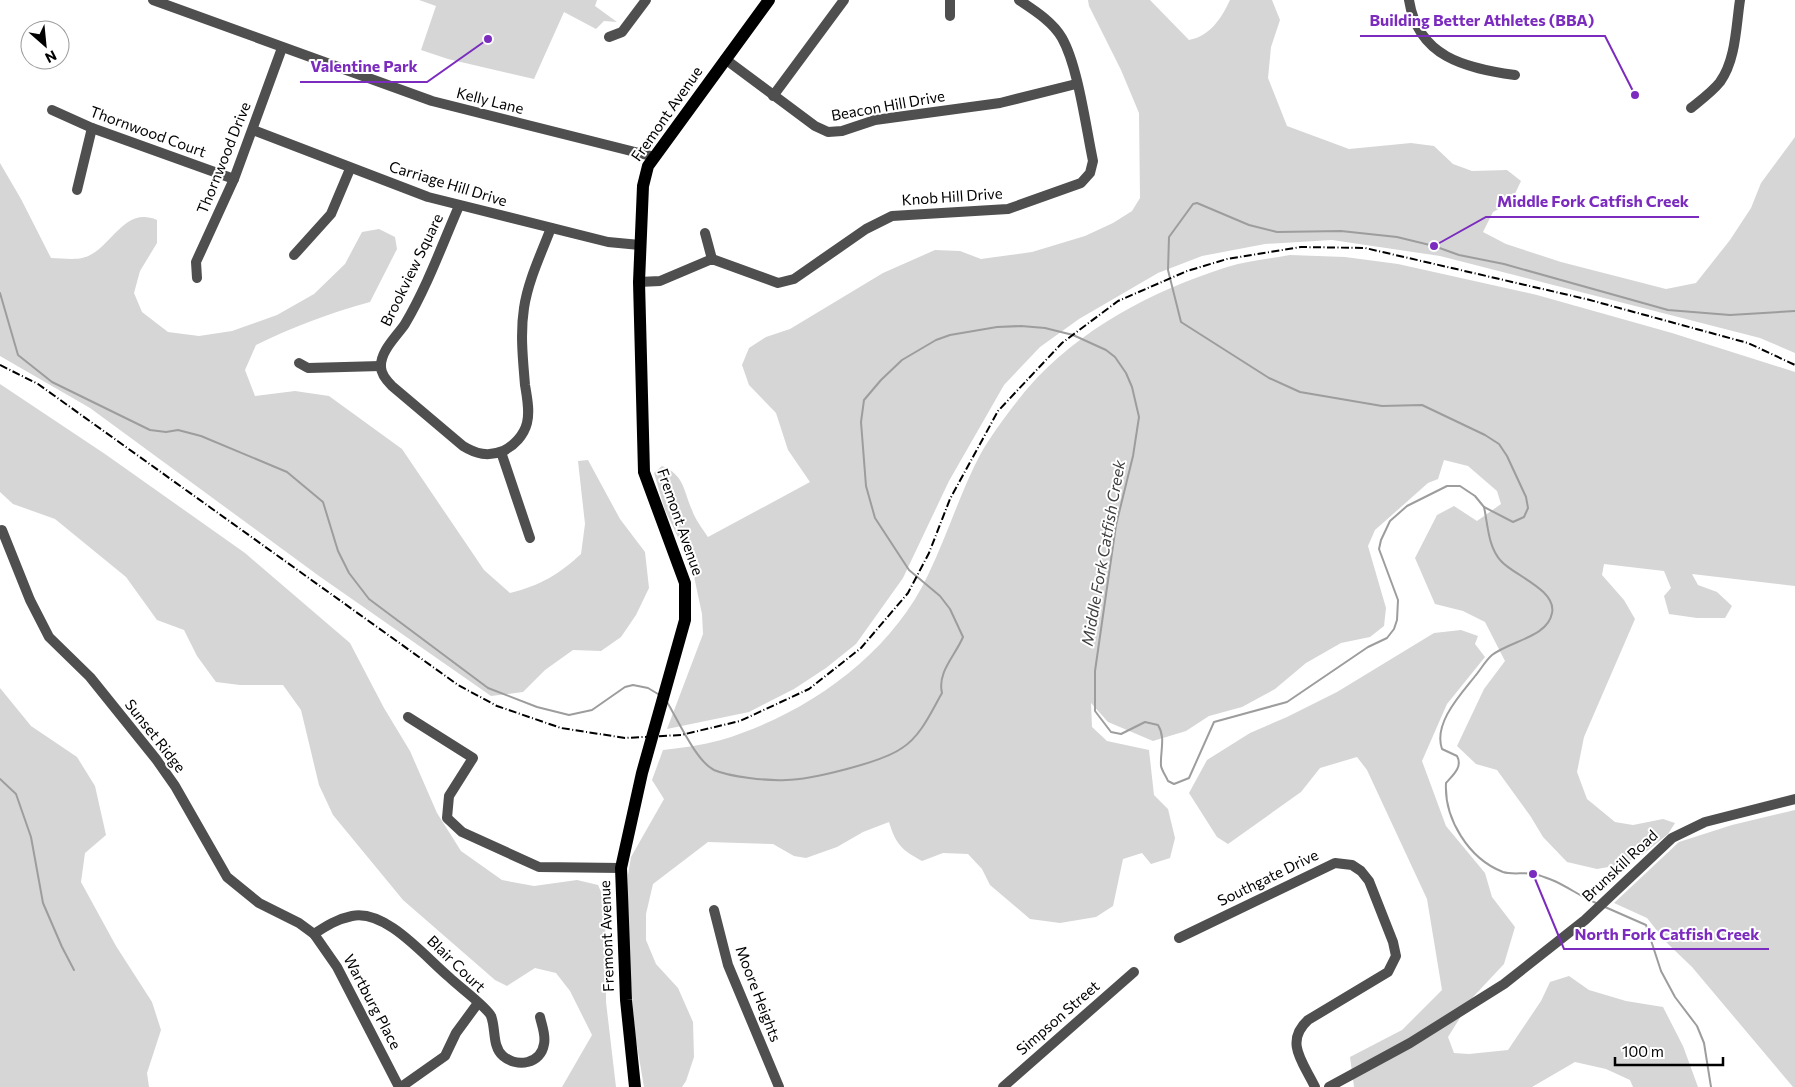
<svg xmlns="http://www.w3.org/2000/svg" width="1795" height="1087" font-family="Commissioner,sans-serif">
	<style>
		.green { fill: #d6d6d6 }
		.lines { fill: none; stroke-linecap: round; stroke-linejoin: round }
		.stream { stroke: #9d9d9d; stroke-width: 2 }
		.minor { stroke: #4f4f4f; stroke-width: 10 }
		.major { stroke: #000; stroke-width: 12 }
		.rail { stroke: #000; stroke-width: 2; stroke-dasharray: 8 2.5 1 2.5; stroke-linecap: butt }
		.labels { text-anchor: middle; stroke-width: 4; stroke-linejoin: round; paint-order: stroke }
		.street-label { font-size: 15px; fill: #000; stroke: #fff }
		.water-label { font-size: 16px; font-style: italic; fill: #3e3e3e; stroke: #fff }
		.leader { fill: none; stroke: #7b2cbf; stroke-width: 2 }
		.callout-dot { fill: #7b2cbf; stroke: #fff; stroke-width: 2 }
		.callout-label { font-size: 16px; text-anchor: middle; font-weight: bold; fill: #7b2cbf; stroke: #fff; stroke-width: 4; stroke-linejoin: round; paint-order: stroke }
	</style>
	<rect width="100%" height="100%" fill="#fff"/>
	<g class="green">
		<polygon points="419,0 597,0 595,6 617,22 604,21 596,29 564,12 534,79 448,59 421,50 436,6"/>
		<path d="M 1088,0 L 1150,0 L 1189,40 C 1210,36 1221,19 1230,0 L 1272,0 L 1280,20 L 1271,47 L 1268,78 L 1287,126 L 1349,149 L 1411,143 L 1434,146 L 1453,164 L 1472,171 L 1507,170 L 1521,181 L 1511,202 L 1493,212 L 1483,232 L 1506,244 L 1561,262 L 1666,289 L 1696,283 L 1730,240 L 1751,208 L 1761,183 L 1795,137 L 1795,353 L 1760,338 L 1440,256 L 1332,240 L 1265,244 L 1202,256 L 1158,273 L 1079,319 L 1040,347 L 1004,385 L 949,481 L 903,578 L 856,644 L 826,668 L 794,689 L 749,712 L 667,729 L 703,634 L 702,614 L 692,567 L 665,510 L 654,473 L 662,466 C 684,475 683,489 692,510 C 695,519 702,528 708,537 L 810,482 L 788,450 L 776,413 L 749,385 L 742,365 L 749,348 L 766,337 L 790,329 L 883,273 L 935,250 L 960,251 L 981,259 L 1032,252 L 1085,236 L 1113,223 L 1132,211 L 1140,198 L 1139,113 L 1121,70 L 1089,6 Z"/>
		<path d="M 0,163 L 21,199 L 51,258 C 61,258 73,260 82,258 C 111,252 122,205 157,220 L 157,243 L 140,271 L 134,293 L 142,312 L 168,332 L 199,336 L 232,331 L 277,315 L 314,294 L 345,264 L 362,232 L 379,229 L 395,237 L 397,249 L 370,302 C 330,313 292,327 256,345 L 245,370 L 255,396 L 295,391 L 329,396 L 402,449 L 484,570 L 510,593 C 541,585 558,575 581,554 L 585,524 L 578,461 L 588,460 L 620,519 L 645,552 L 649,588 L 636,615 L 621,637 L 601,651 L 573,650 L 545,670 L 523,692 L 491,696 L 319,576 L 90,408 L 0,356 Z"/>
		<path d="M 1290,255 L 1345,257 L 1398,264 L 1537,295 L 1672,333 L 1795,372 L 1795,586 L 1692,574 L 1698,585 L 1717,592 L 1732,606 L 1725,618 L 1697,618 L 1669,614 L 1664,596 L 1671,588 L 1664,571 L 1604,564 L 1602,575 L 1624,600 L 1635,619 L 1584,737 L 1577,772 L 1587,799 L 1615,822 L 1633,825 L 1663,819 L 1675,823 L 1668,834 L 1642,855 L 1620,865 L 1597,869 L 1567,862 L 1543,837 L 1531,817 L 1497,770 L 1476,764 L 1457,746 L 1484,689 L 1505,661 L 1485,622 L 1463,611 L 1435,604 L 1415,558 L 1437,515 L 1454,506 L 1477,521 L 1501,504 L 1497,491 L 1468,466 L 1444,460 L 1438,479 L 1428,483 L 1375,530 L 1368,546 L 1386,608 L 1384,626 L 1370,637 L 1341,643 L 1306,663 L 1275,689 L 1242,707 L 1209,716 L 1186,731 L 1153,741 L 1108,722 L 1091,703 L 1092,727 L 1107,741 L 1149,750 L 1154,795 L 1168,809 L 1175,838 L 1170,858 L 1151,864 L 1142,853 L 1123,859 L 1113,906 L 1096,917 L 1060,923 L 1030,919 L 990,885 L 982,869 L 968,854 L 943,853 L 922,861 C 902,850 896,845 889,822 L 863,832 L 837,847 L 806,858 L 794,856 L 773,844 L 708,842 L 653,884 L 646,914 L 646,940 L 656,964 L 678,988 L 693,1022 L 694,1057 L 686,1081 L 682,1087 L 644,1087 L 635,1034 L 627,932 L 628,875 L 631,857 L 664,799 L 652,780 L 663,750 C 682,748 702,745 721,740 C 805,715 890,656 928,575 C 947,536 960,493 980,455 C 990,436 1013,406 1027,389 C 1079,329 1152,291 1227,267 C 1247,261 1269,259 1290,255 Z"/>
		<polygon points="0,384 105,454 245,553 350,643 384,708 410,751 437,813 461,851 502,880 534,886 577,880 598,885 605,901 606,1002 616,1087 562,1087 592,1035 570,991 556,973 535,968 507,986 495,980 403,900 333,815 319,785 301,710 283,685 240,685 216,682 197,656 184,630 157,620 126,577 55,519 13,504 0,492"/>
		<polygon points="1461,630 1478,636 1475,644 1485,657 1447,704 1422,761 1446,826 1485,873 1492,897 1515,927 1504,964 1473,997 1448,1037 1454,1053 1469,1054 1508,1050 1541,1001 1550,982 1569,976 1589,990 1626,1001 1663,1007 1683,1046 1698,1087 1633,1087 1630,1080 1606,1069 1575,1062 1532,1087 1354,1087 1350,1057 1402,1030 1442,990 1427,899 1367,770 1357,757 1320,768 1301,792 1228,844 1217,837 1189,793 1207,760 1250,733 1287,717 1337,692 1434,633"/>
		<polygon points="0,688 31,726 77,757 95,786 106,835 85,853 81,882 116,946 152,1002 161,1030 147,1073 149,1087 0,1087"/>
		<polygon points="1795,810 1795,1087 1793,1087 1692,967 1666,942 1647,918 1614,903 1679,842 1732,825"/>
	</g>
	<g class="lines">
		<g class="stream">
			<polyline points="0,293 18,355 52,382 150,430 166,432 178,430 201,436 287,472 323,502 338,551 349,573 369,599 488,688 537,707 569,715 592,710 625,687 633,685 648,688 658,694"/>
			<path d="M 1484,507 C 1488,525 1488,547 1501,561 C 1513,575 1557,590 1552,613 C 1548,637 1510,641 1492,655 C 1486,660 1481,669 1476,675 C 1461,694 1433,723 1442,749 L 1457,756 C 1463,767 1453,775 1446,783 C 1444,819 1469,859 1503,872 C 1512,875 1524,872 1534,874 C 1540,875 1546,878 1552,880 C 1567,886 1581,897 1596,903"/>
			<path d="M 667,702 C 678,720 696,761 714,770 C 730,777 768,781 786,780 C 810,780 883,762 902,748 C 921,736 931,712 942,693 C 937,672 955,656 963,637 L 950,609 L 940,596 L 909,570 L 875,518 L 866,486 L 861,422 L 864,400 L 881,380 L 902,360 L 936,340 L 950,335 L 997,327 L 1021,326 L 1045,328 L 1073,335 L 1106,350 L 1115,357 L 1126,373 L 1132,387 L 1139,417 L 1133,456 L 1116,525 L 1095,671 L 1095,711 L 1111,732 L 1121,734 L 1145,722 L 1158,725 C 1166,738 1160,751 1161,766 C 1162,771 1166,776 1168,781 L 1174,784 L 1189,778 L 1214,722 L 1287,702 L 1368,647 L 1387,638 L 1394,629 L 1397,620 L 1398,600 L 1379,549 L 1381,540 L 1390,521 L 1407,506 L 1447,486 L 1460,486 L 1475,496 L 1484,507 L 1513,522 L 1524,517 L 1528,508 L 1526,497 L 1507,456 L 1499,444 L 1485,435 L 1422,405 L 1382,406 L 1300,392 L 1269,378 L 1181,322 L 1168,270 L 1169,237 L 1193,204 L 1197,203 L 1249,225 L 1277,232 L 1341,231 L 1397,237 L 1434,246 L 1459,255 L 1504,264 L 1668,310 L 1730,315 L 1795,311"/>
			<polyline points="0,779 16,794 31,837 43,903 62,947 74,970"/>
			<polyline points="1605,907 1646,925 1661,971 1675,997 1697,1026 1704,1043 1711,1087"/>
		</g>
		<g class="minor">
			<polyline points="153,0 432,101 655,157"/>
			<path d="M 1409,0 C 1418,57 1465,68 1515,75"/>
			<polyline points="950,16 950,0"/>
			<polyline points="609,37 622,32 646,0"/>
			<polyline points="725,59 815,126 828,132 842,131 875,120 1000,103 1076,84"/>
			<polyline points="773,96 844,0"/>
			<path d="M 1691,108 C 1701,100 1712,92 1720,82 C 1736,60 1736,26 1740,0"/>
			<polyline points="52,110 92,128 234,179"/>
			<polyline points="253,130 428,197 608,242 640,245"/>
			<polyline points="77,190 92,128"/>
			<path d="M 459,206 C 442,245 427,287 405,324 C 397,336 380,351 381,367 C 381,374 387,381 392,386 L 463,446 C 476,454 488,457 503,451 C 514,446 524,435 527,423 C 530,411 527,397 525,385 C 523,360 520,334 524,308 C 528,281 541,254 551,228"/>
			<polyline points="705,233 712,259"/>
			<polyline points="294,255 331,214 350,169"/>
			<polyline points="197,278 196,262 234,179 282,48"/>
			<path d="M 639,282 L 660,281 L 712,259 L 778,283 L 794,279 L 866,229 L 892,216 L 1008,209 L 1081,183 L 1090,173 L 1093,161 C 1086,128 1078,66 1062,38 C 1053,22 1034,10 1019,0"/>
			<polyline points="299,363 308,368 381,366"/>
			<polyline points="501,452 530,538"/>
			<polyline points="2,530 30,600 49,637 90,677 156,759 175,786 227,877 259,903 299,923 314,934 337,967 399,1087"/>
			<polyline points="408,717 473,758 449,796 447,818 462,832 539,867 621,868"/>
			<polyline points="714,910 728,965 779,1087"/>
			<path d="M 314,934 C 326,926 337,919 352,916 C 386,909 425,957 449,977 C 457,985 488,1008 491,1016 C 496,1028 492,1047 503,1056 C 517,1068 541,1064 544,1044 C 546,1035 542,1026 540,1017"/>
			<path d="M 1179,938 L 1335,863 L 1352,865 L 1361,871 L 1369,881 L 1393,942 L 1396,956 L 1388,972 L 1308,1020 C 1284,1042 1303,1062 1315,1087"/>
			<polyline points="401,1087 445,1056 456,1033 478,1003"/>
			<polyline points="1003,1087 1134,972"/>
			<polyline points="1329,1087 1410,1043 1504,984 1585,920 1672,838 1705,822 1795,799"/>
		</g>
		<polyline class="major" points="635,1087 626,1000 621,868 642,773 685,620 685,583 644,472 639,282 643,186 648,166 769,0"/>
		<polyline class="rail" points="0,365 38,384 458,685 497,706 561,728 625,738 681,735 740,721 809,689 861,648 908,593 929,553 950,499 998,411 1062,343 1118,301 1187,271 1227,259 1301,247 1365,248 1586,299 1748,343 1795,365"/>
	</g>
	<g class="labels">
		<g class="street-label">
			<text transform="translate(490 101) rotate(14)" y="5">Kelly Lane</text>
			<text transform="translate(888 106) rotate(-10)" y="5">Beacon Hill Drive</text>
			<text transform="translate(667 114) rotate(-55)" y="5">Fremont Avenue</text>
			<text transform="translate(148 132) rotate(20)" y="5">Thornwood Court</text>
			<text transform="translate(224 158) rotate(-68)" y="5">Thornwood Drive</text>
			<text transform="translate(448 184) rotate(17)" y="5">Carriage Hill Drive</text>
			<text transform="translate(952 197) rotate(-4)" y="5">Knob Hill Drive</text>
			<text transform="translate(412 270) rotate(-64)" y="5">Brookview Square</text>
			<text transform="translate(680 522) rotate(71)" y="5">Fremont Avenue</text>
			<text transform="translate(155 736) rotate(52)" y="5">Sunset Ridge</text>
			<text transform="translate(1620 866) rotate(-43)" y="5">Brunskill Road</text>
			<text transform="translate(1268 878) rotate(-26)" y="5">Southgate Drive</text>
			<text transform="translate(607 936) rotate(-92)" y="5">Fremont Avenue</text>
			<text transform="translate(456 964) rotate(44)" y="5">Blair Court</text>
			<text transform="translate(758 994) rotate(69)" y="5">Moore Heights</text>
			<text transform="translate(372 1002) rotate(62)" y="5">Wartburg Place</text>
			<text transform="translate(1058 1018) rotate(-41)" y="5">Simpson Street</text>
		</g>
		<g class="water-label">
			<text transform="translate(1103 553) rotate(-80)" y="6">Middle Fork Catfish Creek</text>
		</g>
	</g>
	<path class="leader" d="M1635 95L1605 36H1360M488 39L427 82H300M1434 246L1486 217H1699M1533 874L1564 949H1769"/>
	<g class="callout-dot">
		<circle cx="1635" cy="95" r="5"/>
		<circle cx="488" cy="39" r="5"/>
		<circle cx="1434" cy="246" r="5"/>
		<circle cx="1533" cy="874" r="5"/>
	</g>
	<g class="callout-label">
		<text x="1482" y="26">Building Better Athletes (BBA)</text>
		<text x="364" y="72">Valentine Park</text>
		<text x="1593" y="207">Middle Fork Catfish Creek</text>
		<text x="1667" y="940">North Fork Catfish Creek</text>
	</g>
	<g transform="translate(45 45) rotate(153)"><circle r="24" fill="#ffffff" stroke="#999999"/>
	<path d="M0-4L9 19L0 12L-9 19Z" fill="#000000"/>
	<text y="-8" font-size="14" font-weight="bold" text-anchor="middle" fill="#000000">N</text>
	</g>
	<path d="M1615 1057v8h108v-8" fill="none" stroke="#000000" stroke-width="2.5"/>
	<text x="1622" y="1057" font-size="15" fill="#000000" stroke="#ffffff" stroke-width="4" paint-order="stroke">100 m</text>
</svg>
